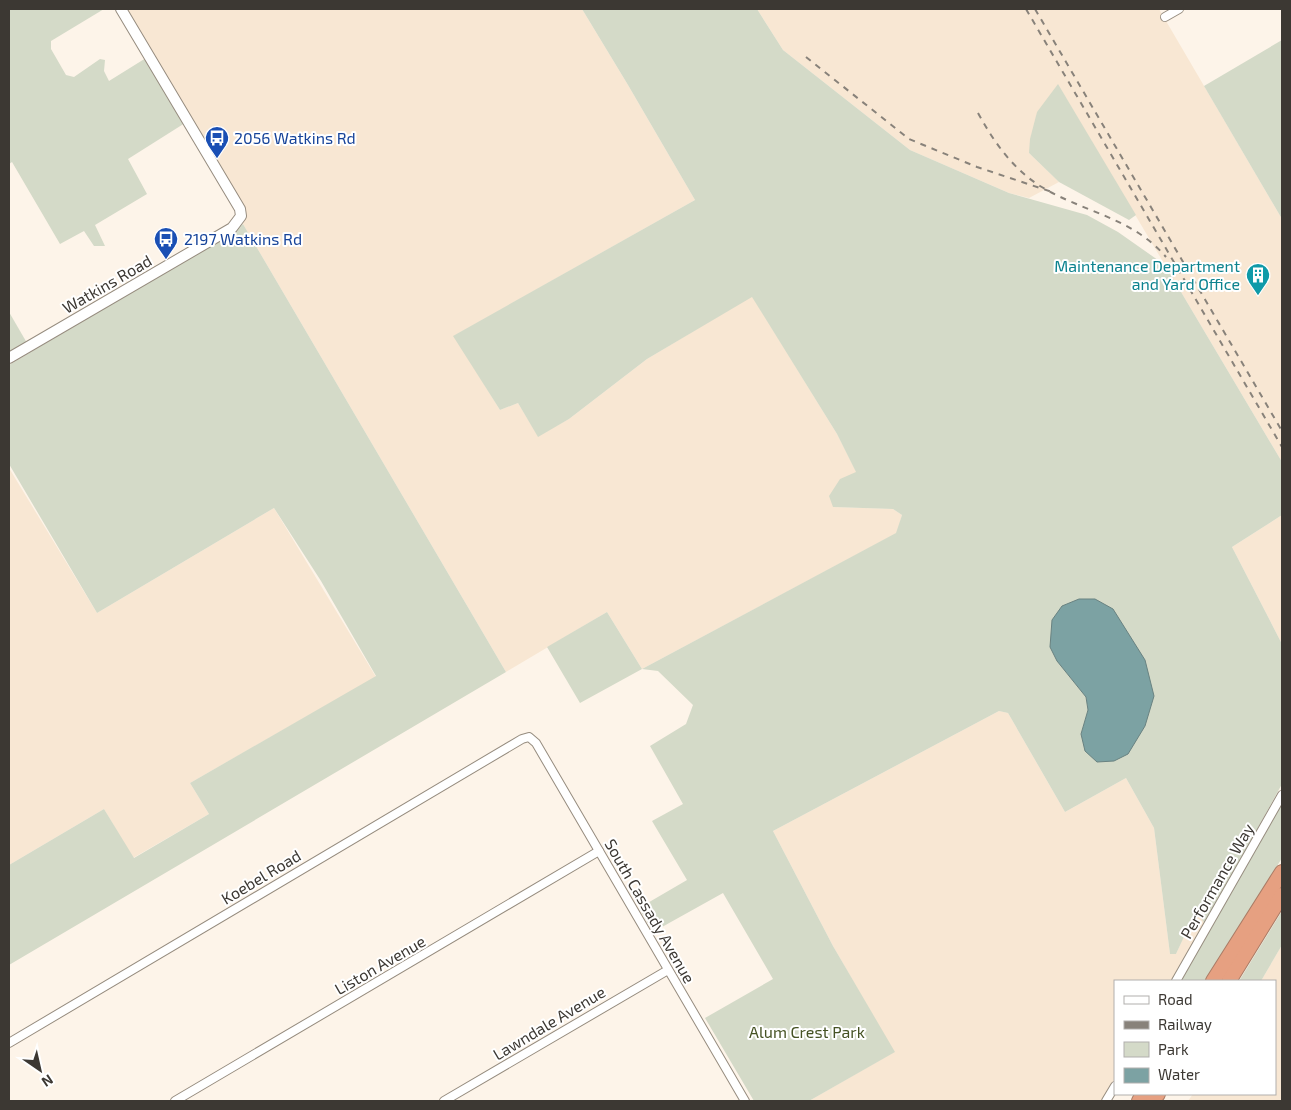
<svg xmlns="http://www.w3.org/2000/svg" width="1291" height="1110" font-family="'Exo 2',sans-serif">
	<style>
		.built { fill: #f8e7d3 }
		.green { fill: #d4dac8; fill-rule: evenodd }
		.water { fill: #7ca2a3; stroke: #698281 }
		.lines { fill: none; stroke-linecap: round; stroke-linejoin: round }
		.minor-casing { stroke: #968c7f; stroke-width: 10 }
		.tertiary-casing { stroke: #968c7f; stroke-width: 12 }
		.motorway-casing { stroke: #aa7c66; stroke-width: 16 }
		.minor { stroke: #fff; stroke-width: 8 }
		.tertiary { stroke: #fff; stroke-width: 10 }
		.motorway { stroke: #e6a081; stroke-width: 14 }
		.rail { stroke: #88827a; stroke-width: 2; stroke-dasharray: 6 6; stroke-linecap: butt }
		.labels { text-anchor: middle; stroke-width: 4; stroke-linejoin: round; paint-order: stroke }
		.transit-label { font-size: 16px; fill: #164399; stroke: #fff; text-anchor: start }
		.culture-label { font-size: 16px; fill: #0d838f; stroke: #fff; text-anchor: end }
		.street-label { font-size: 16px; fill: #3c3833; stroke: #fff }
		.park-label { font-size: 16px; fill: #455223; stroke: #fff }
	</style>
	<rect width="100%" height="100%" fill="#fdf4e9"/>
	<g class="built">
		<polygon points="126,9 582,9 628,85 695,200 454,336 500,410 518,403 538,436 569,419 647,359 752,296 837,434 857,473 833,507 893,509 902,515 897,533 642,669 607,612 506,672 243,224 190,119"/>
		<polygon points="757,9 1159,9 1282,219 1282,462 1058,85 1029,153 1059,182 1029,198 1009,193 910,150 783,50"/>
		<polygon points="9,468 97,613 274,508 376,677 190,783 209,814 133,858 104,809 9,865"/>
		<polygon points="1282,515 1282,644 1232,547"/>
		<polygon points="999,711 1008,713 1065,812 1126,778 1154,828 1170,954 1176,954 1196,910 1210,931 1181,981 1115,981 1116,1094 1111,1101 809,1101 894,1052 833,946 773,831"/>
		<polygon points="1282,945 1282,1101 1188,1101 1193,1094 1275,1094 1275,981 1261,981"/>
	</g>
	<g class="green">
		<polygon points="9,9 104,9 51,41 51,49 66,75 74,77 100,59 105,60 104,71 109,81 146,58 185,123 128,159 147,194 95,225 105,246 94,246 84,231 60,244 12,162 9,164"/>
		<path d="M 582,9 L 757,9 L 783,50 L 910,150 L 1009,193 L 1087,215 L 1118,232 L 1165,265 L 1282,462 L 1282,515 L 1232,547 L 1282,644 L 1282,784 L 1205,924 L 1196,911 L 1176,954 L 1170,954 L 1154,828 L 1126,778 L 1065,812 L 1008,713 L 999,711 L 773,831 L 833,946 L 895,1052 L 809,1101 L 754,1101 L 705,1018 L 773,979 L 723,893 L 653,932 L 639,908 L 687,880 L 652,821 L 683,804 L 650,746 L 686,724 L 693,705 L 658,671 L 642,669 L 580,703 L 547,647 L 607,612 L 642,669 L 896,533 L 902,515 L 893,509 L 833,507 L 829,496 L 840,479 L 856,472 L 837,434 L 752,297 L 647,359 L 569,419 L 538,437 L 518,403 L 500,410 L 453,336 L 695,200 L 628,85 ZM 1057,661 L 1145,726 L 1081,734 L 1088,710 L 1086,697 Z"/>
		<polygon points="1282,40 1282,219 1204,86"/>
		<polygon points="1058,84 1136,215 1129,220 1059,182 1029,153 1030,139 1037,112"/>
		<polygon points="243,224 506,672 9,965 9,865 104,809 134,858 209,814 190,783 376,676 321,581 274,508 97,613 9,464 9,365 233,232"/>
		<polygon points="9,312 27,343 9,354"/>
		<polygon points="1282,804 1282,858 1206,981 1181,981"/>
		<polygon points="1282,911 1282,945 1261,981 1239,981"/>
	</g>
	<polygon class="water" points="1079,599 1095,599 1113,609 1145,660 1154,696 1145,726 1128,754 1114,761 1097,762 1085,751 1081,734 1088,710 1086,697 1057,661 1050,647 1052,620 1062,606"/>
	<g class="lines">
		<g class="minor-casing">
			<g id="minor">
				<polyline points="1165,17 1179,9"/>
				<polyline points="1176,981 1282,795"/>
				<polyline points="9,1043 522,739 529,737 536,743 745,1101"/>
				<polyline points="175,1101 599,851"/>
				<polyline points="444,1101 668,970"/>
				<polyline points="1106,1101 1115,1086"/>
			</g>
		</g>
		<g class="tertiary-casing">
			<polyline id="tertiary" points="9,358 232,228 241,216 240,209 121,9"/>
		</g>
		<g class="motorway-casing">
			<g id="motorway">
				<polyline points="1213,981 1282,872"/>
				<polyline points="1229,981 1282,895"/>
				<polyline points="1139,1101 1143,1094"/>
				<polyline points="1153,1101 1158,1094"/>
			</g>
		</g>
		<use href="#minor" class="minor"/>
		<use href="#tertiary" class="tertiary"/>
		<use href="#motorway" class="motorway"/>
		<g class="rail">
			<polyline points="1026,9 1282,447"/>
			<polyline points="1035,9 1282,431"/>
			<polyline points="806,57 909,139 977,167 1052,192"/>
			<path d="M 978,113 C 994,142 1012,168 1040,186 C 1082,212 1132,217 1166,257"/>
		</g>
	</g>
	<defs>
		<g id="bus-pin" transform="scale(1.25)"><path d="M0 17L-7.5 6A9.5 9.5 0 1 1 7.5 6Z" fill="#1a4fb4" stroke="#fff"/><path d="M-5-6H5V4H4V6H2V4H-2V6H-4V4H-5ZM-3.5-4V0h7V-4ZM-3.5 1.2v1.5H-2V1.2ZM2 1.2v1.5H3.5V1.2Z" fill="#fff"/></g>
		<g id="building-pin" transform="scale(1.25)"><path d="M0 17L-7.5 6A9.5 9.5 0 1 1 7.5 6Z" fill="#0f9aa8" stroke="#fff"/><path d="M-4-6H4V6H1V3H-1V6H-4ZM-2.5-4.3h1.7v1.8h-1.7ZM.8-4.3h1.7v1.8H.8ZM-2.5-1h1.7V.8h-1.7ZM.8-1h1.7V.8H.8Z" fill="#fff"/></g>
	</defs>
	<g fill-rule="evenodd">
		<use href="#bus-pin" x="217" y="138"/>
		<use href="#bus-pin" x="166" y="239"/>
		<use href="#building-pin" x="1258" y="275"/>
	</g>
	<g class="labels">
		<g class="transit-label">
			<text x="234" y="144">2056 Watkins Rd</text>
			<text x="184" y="245">2197 Watkins Rd</text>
		</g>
		<g class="culture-label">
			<text x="1240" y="272">Maintenance Department<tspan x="1240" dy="18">and Yard Office</tspan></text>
		</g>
		<g class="street-label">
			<text transform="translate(107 284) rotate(-30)" y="6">Watkins Road</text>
			<text transform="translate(261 877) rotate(-31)" y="6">Koebel Road</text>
			<text transform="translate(1217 881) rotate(-60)" y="6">Performance Way</text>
			<text transform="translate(650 911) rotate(60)" y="6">South Cassady Avenue</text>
			<text transform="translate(380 965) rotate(-30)" y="6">Liston Avenue</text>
			<text transform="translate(549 1023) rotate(-31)" y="6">Lawndale Avenue</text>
		</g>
		<g class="park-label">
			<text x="807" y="1038">Alum Crest Park</text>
		</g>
	</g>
	<rect width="1291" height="1110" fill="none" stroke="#3c3833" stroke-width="20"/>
	<rect x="1114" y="980" width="162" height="115" fill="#ffffff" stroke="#b1afad"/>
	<rect x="1124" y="996" width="25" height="8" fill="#ffffff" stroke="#b1afad"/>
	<text x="1158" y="1005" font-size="15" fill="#3c3833">Road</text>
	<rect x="1124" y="1021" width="25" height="8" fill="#88827a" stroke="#b1afad"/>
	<text x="1158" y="1030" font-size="15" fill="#3c3833">Railway</text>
	<rect x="1124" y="1042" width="25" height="15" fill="#d4dac8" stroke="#b1afad"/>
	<text x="1158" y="1055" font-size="15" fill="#3c3833">Park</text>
	<rect x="1124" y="1068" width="25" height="15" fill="#7ca2a3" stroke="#b1afad"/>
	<text x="1158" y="1080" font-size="15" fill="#3c3833">Water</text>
	<g transform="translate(40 1070) rotate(146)" stroke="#ffffff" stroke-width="4" paint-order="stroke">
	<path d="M0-4L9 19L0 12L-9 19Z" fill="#3c3833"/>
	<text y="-8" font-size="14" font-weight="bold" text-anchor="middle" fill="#3c3833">N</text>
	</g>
</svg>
